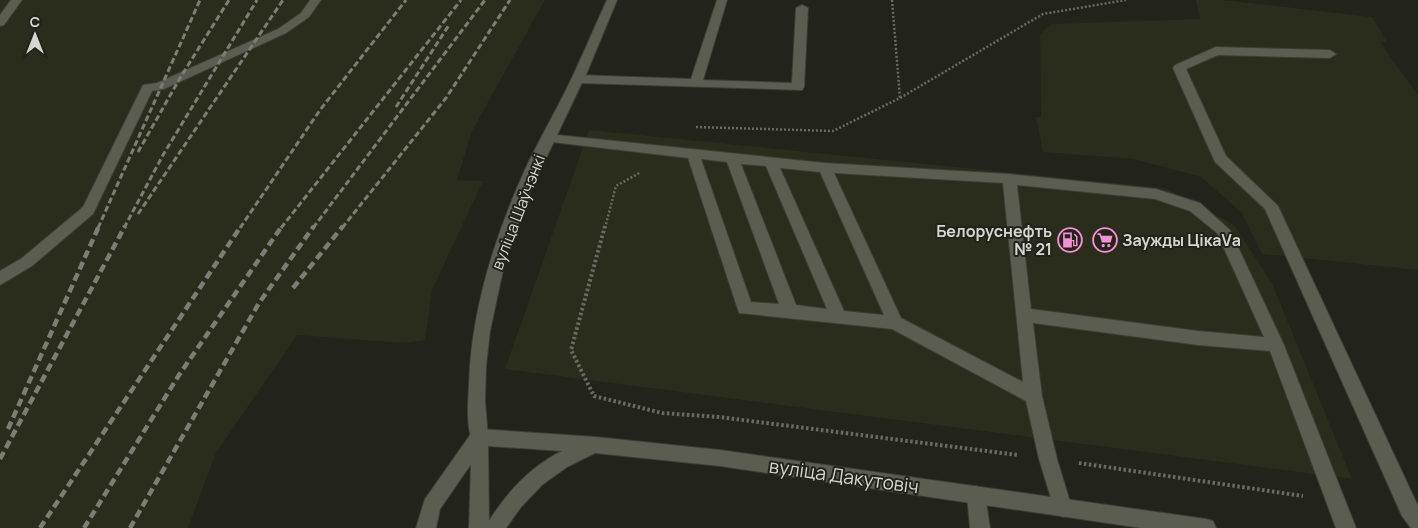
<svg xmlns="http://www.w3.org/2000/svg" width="1418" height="528" font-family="Manrope,sans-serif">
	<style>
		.built { fill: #2a2c1c }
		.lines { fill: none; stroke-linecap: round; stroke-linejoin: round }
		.service-casing { stroke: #3c3d36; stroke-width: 2 }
		.minor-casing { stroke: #3c3d36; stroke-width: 2 }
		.secondary-casing { stroke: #3c3d36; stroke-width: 2 }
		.path-far1 { stroke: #696a62; stroke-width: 2.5; stroke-dasharray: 2 2; stroke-linecap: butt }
		.path { stroke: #696a62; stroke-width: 4; stroke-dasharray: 2.5 2.5; stroke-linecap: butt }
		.service { fill: #5b5d51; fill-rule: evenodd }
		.minor { fill: #5b5d51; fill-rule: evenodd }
		.secondary { fill: #5b5d51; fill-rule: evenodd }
		.rail-far1 { stroke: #7c7d75; stroke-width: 3; stroke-dasharray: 6 3; stroke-linecap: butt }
		.rail { stroke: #7c7d75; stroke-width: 4.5; stroke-dasharray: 8 4.5; stroke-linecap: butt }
		.labels { text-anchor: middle; stroke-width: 4; stroke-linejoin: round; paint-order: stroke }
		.street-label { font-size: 16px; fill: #d5d6d0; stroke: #22231a }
		.poi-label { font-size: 16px; font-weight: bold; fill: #d5d6d0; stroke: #22231a; text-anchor: end }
		.near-street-label { font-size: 19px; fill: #d5d6d0; stroke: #22231a }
	</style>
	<rect width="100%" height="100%" fill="#22231a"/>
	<g class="built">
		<polygon points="0,0 545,0 472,131 457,180 483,181 432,290 425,340 403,343 297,335 216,453 188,528 0,528"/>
		<polygon points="1196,0 1223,0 1372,17 1387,42 1381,42 1388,54 1418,95 1418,270 1262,254 1242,213 1201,177 1134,159 1043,152 1036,117 1041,117 1040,35 1051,24 1200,19"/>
		<polygon points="589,130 1165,188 1234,225 1272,283 1352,479 505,369"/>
	</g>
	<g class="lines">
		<g class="service-casing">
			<g id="service">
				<polygon points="11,0 22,0 4,25 0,26 0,15"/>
				<polygon points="310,0 321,0 309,17 286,33 164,89 152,91 93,214 32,266 0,285 0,271 22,258 83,207 143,85 157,83 278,29 301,13"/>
				<polygon points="717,0 727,0 703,80 792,83 796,8 802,5 808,8 804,87 802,90 578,83 572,79 578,75 691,79"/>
				<polygon points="1216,47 1330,50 1336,54 1330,58 1218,55 1186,69 1226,156 1278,206 1418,506 1418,528 1411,528 1402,516 1265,209 1215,162 1173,68 1175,65"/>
				<path d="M 548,134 L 825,163 L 1009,174 L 1156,189 L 1200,203 L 1230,230 L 1284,345 L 1356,528 L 1336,528 L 1270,351 L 1198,345 L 1033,323 L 1042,396 L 1057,459 L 1072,508 L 1070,514 L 1063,517 L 1056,514 L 1054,508 L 1039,459 L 1026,401 L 892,329 L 739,313 L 688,158 L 543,141 L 541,138 L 543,135 ZM 701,159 L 727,162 L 779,304 L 751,302 ZM 741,164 L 766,166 L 827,309 L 796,305 ZM 780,168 L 820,172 L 884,315 L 844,311 ZM 834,173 L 1003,183 L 1023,382 L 901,318 ZM 1017,185 L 1155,199 L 1190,211 L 1217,233 L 1264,337 L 1198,331 L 1031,309 Z"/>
				<polygon points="976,486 983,489 985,495 990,528 970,528 967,495 969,489"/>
			</g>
		</g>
		<g class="minor-casing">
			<path id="minor" d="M 607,0 L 617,0 L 588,70 L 529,194 L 505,261 L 490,331 L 486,366 L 485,401 L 488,437 L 485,443 L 479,445 L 473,443 C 466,427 468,403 469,386 C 471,308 496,232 529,161 C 541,137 554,114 566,90 C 581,60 593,30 607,0 Z"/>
		</g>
		<g class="secondary-casing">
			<path id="secondary" d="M 479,429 L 596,437 L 720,450 L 1206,519 L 1213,521 L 1216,528 L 1141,528 L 720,466 L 595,453 L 567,467 L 542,485 L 521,507 L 506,528 L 469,528 L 471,464 L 440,509 L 436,528 L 416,528 L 425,499 L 473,431 ZM 488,446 L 562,451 C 530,467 508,491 489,521 Z"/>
		</g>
		<g class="path-far1">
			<polyline points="892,0 900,98"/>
			<polyline points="696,127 833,131 900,98 1043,14 1126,0"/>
			<polyline points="605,228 616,186 641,172"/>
		</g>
		<g class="path">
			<polyline points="605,226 571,350 594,396 662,413 719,417 1018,455"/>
			<polyline points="1079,463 1303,496"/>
		</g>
		<use href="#service" class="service"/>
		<use href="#minor" class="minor"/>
		<use href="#secondary" class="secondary"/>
		<g class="rail-far1">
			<polyline points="396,107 449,25"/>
			<polyline points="138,152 180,78 229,0"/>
			<polyline points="138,214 283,0"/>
			<polyline points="98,228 200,0"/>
			<polyline points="124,228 163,155 257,0"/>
			<polyline points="240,228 320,110 406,0"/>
			<polyline points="281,228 461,0"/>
			<polyline points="313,228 485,0"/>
			<polyline points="342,228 446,98 510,0"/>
		</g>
		<g class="rail">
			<polyline points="293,288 343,226"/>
			<polyline points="8,429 99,226"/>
			<polyline points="0,459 125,226"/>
			<polyline points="40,528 241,226"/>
			<polyline points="84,528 179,375 282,226"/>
			<polyline points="130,528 259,303 314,226"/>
		</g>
	</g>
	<defs>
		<g id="fuel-ring" transform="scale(1.25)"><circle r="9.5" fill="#22231a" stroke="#f491d4" stroke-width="1.5"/><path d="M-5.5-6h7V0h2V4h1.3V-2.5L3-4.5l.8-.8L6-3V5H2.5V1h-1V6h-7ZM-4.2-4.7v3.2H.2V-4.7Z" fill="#f491d4"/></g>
		<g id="supermarket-ring" transform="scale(1.25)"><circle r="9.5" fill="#22231a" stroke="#f491d4" stroke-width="1.5"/><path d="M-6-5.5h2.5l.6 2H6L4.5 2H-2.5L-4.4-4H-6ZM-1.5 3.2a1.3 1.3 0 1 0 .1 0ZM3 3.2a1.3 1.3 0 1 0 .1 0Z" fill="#f491d4"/></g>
	</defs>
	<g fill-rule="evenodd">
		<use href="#fuel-ring" x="1070" y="240"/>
		<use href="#supermarket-ring" x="1105" y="240"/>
	</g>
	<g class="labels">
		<g class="street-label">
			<text transform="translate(518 212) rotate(-69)" y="6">вуліца Шаўчэнкі</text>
		</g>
		<g class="poi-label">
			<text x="1052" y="237">Белоруснефть<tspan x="1052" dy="18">№ 21</tspan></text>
			<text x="1122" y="246" text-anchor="start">Заужды ЦікаVа</text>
		</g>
		<g class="near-street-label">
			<text transform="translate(844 476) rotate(8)" y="7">вуліца Дакутовіч</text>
		</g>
	</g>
	<g transform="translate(35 35)" stroke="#22231a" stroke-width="4" paint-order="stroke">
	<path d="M0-4L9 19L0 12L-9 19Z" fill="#d5d6d0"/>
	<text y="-8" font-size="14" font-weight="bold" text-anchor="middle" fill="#d5d6d0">С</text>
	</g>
</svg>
